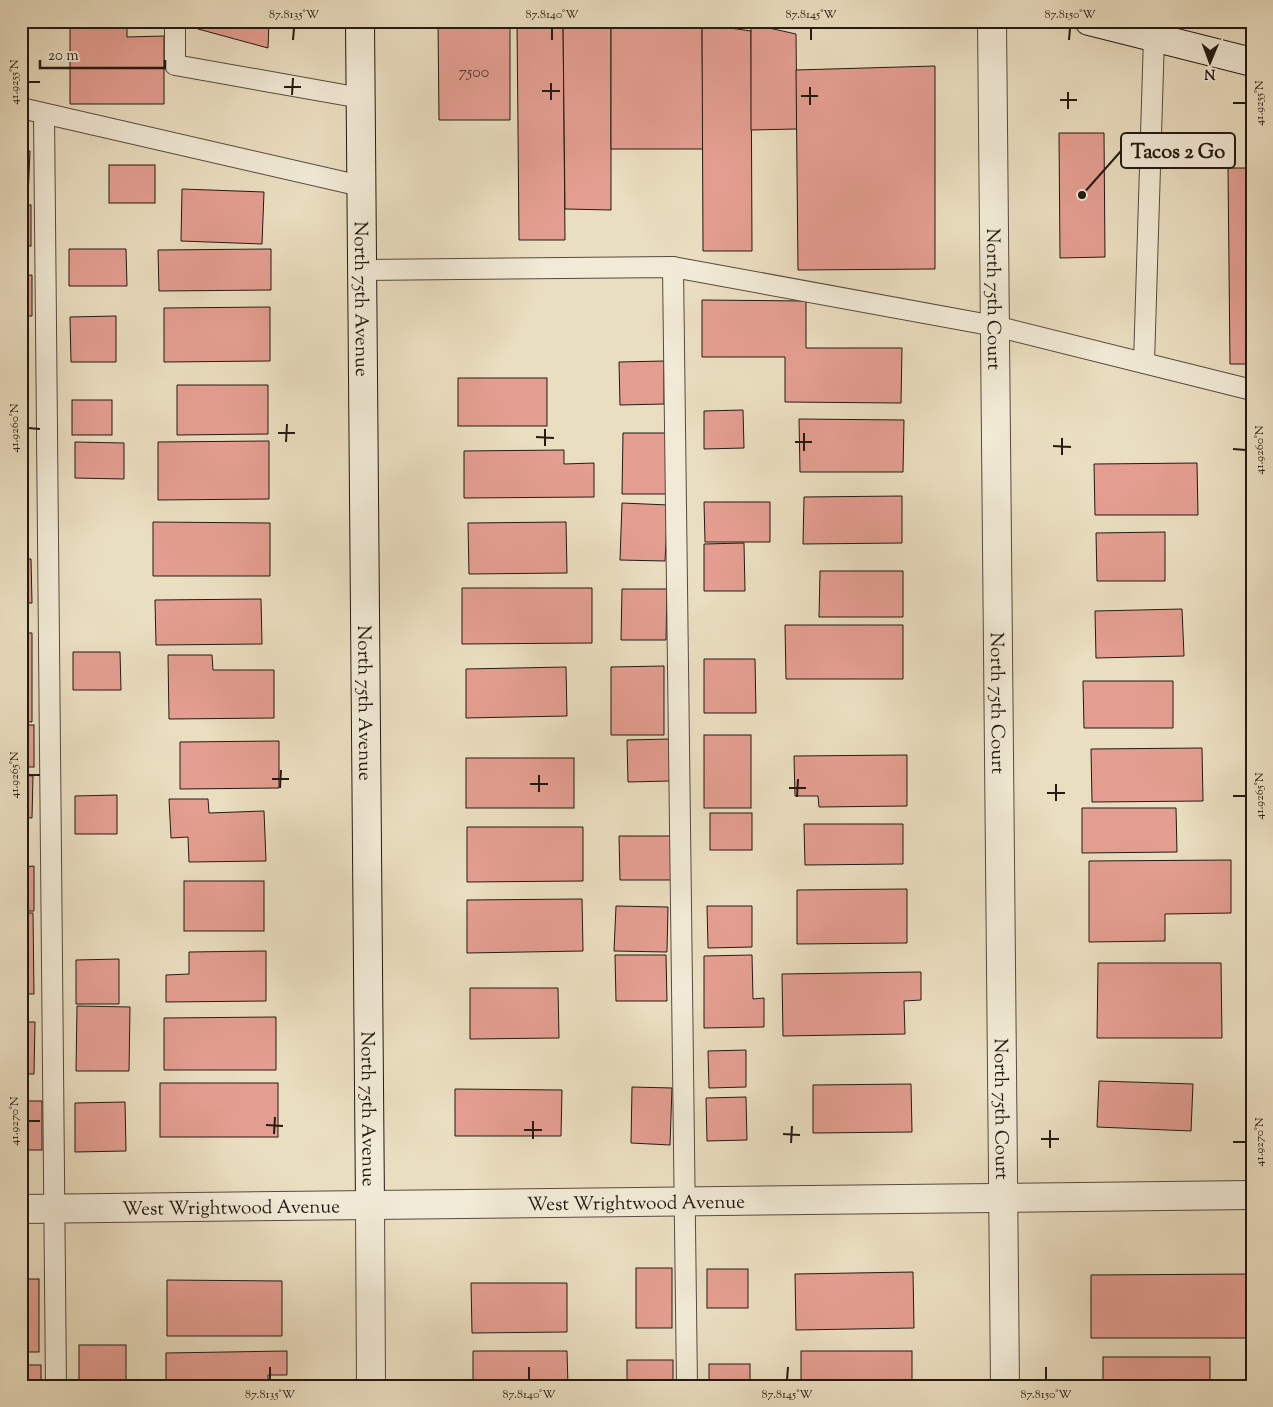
<svg xmlns="http://www.w3.org/2000/svg" width="1273" height="1407" font-family="'Sorts Mill Goudy',serif">
	<style>
		.building { fill: #e49e91; stroke: #241a12 }
		.lines { fill: none; stroke-linecap: round; stroke-linejoin: round }
		.lane-casing { stroke: #564b3e; stroke-width: 22 }
		.street-casing { stroke: #564b3e; stroke-width: 30 }
		.secondary-casing { stroke: #241a12; stroke-width: 30 }
		.lane { stroke: #f1ead6; stroke-width: 20 }
		.street { stroke: #f1ead6; stroke-width: 28 }
		.secondary { stroke: #f1ead6; stroke-width: 28 }
		.ticks { fill: none; stroke: #241a12; stroke-width: 2 }
		.labels { text-anchor: middle; stroke-width: 4.5; stroke-linejoin: round; paint-order: stroke }
		.number-label { font-size: 16px; fill: #543b32 }
		.street-label { font-size: 19px; fill: #241a12; stroke: #f1ead6 }
		.leader { fill: none; stroke: #241a12; stroke-width: 2 }
		.callout-dot { fill: #241a12; stroke: #f1ead6; stroke-width: 2 }
		.callout { fill: #f1ead6; stroke: #241a12; stroke-width: 2 }
		.callout-label { font-size: 20px; text-anchor: middle; font-weight: bold; fill: #241a12 }
		.neatline { fill: none; stroke: #241a12; stroke-width: 2 }
		.ticks-label { font-size: 12px; text-anchor: middle; fill: #241a12 }
	</style>
	<rect width="100%" height="100%" fill="#eadec0"/>
	<filter id="stains"><feTurbulence type="fractalNoise" baseFrequency=".004" numOctaves="4"/><feColorMatrix values="0 0 0 0 .2 0 0 0 0 .09 0 0 0 0 .02 0 0 0 .5 -.17"/></filter>
	<radialGradient id="worn" r=".72"><stop offset=".6" stop-color="#630" stop-opacity="0"/><stop offset="1" stop-color="#630" stop-opacity=".3"/></radialGradient>
	<g class="building">
		<polygon points="70,21 127,21 127,37 164,36 164,104 70,104"/>
		<polygon points="198,21 269,21 268,48 198,29"/>
		<polygon points="438,21 510,21 510,120 439,120"/>
		<polygon points="517,21 563,21 565,240 519,240"/>
		<polygon points="563,21 611,21 611,210 565,209"/>
		<polygon points="611,21 702,21 703,149 611,149"/>
		<polygon points="702,24 751,31 752,251 703,251"/>
		<polygon points="751,24 796,34 797,129 751,130"/>
		<polygon points="935,66 935,269 798,270 796,70"/>
		<polygon points="1059,133 1104,133 1105,257 1060,258"/>
		<polygon points="21,150 30,151 28,198 21,197"/>
		<rect x="109" y="165" width="46" height="38"/>
		<polygon points="1228,168 1252,168 1252,364 1230,364"/>
		<polygon points="182,189 264,192 262,244 181,241"/>
		<rect x="21" y="205" width="10" height="41"/>
		<polygon points="69,249 126,249 127,286 69,286"/>
		<polygon points="271,249 271,290 159,291 158,250"/>
		<polygon points="32,275 32,316 21,316 21,276"/>
		<polygon points="702,300 806,301 806,348 902,348 901,403 785,402 785,357 702,357"/>
		<polygon points="270,307 270,361 164,362 164,308"/>
		<polygon points="116,316 116,362 71,362 70,317"/>
		<polygon points="664,361 664,404 620,405 619,362"/>
		<rect x="458" y="378" width="89" height="48"/>
		<polygon points="177,385 268,385 268,434 177,435"/>
		<rect x="72" y="400" width="40" height="35"/>
		<polygon points="743,410 744,448 704,449 704,411"/>
		<polygon points="799,419 904,420 903,472 800,472"/>
		<rect x="1246" y="431" width="6" height="40"/>
		<polygon points="623,433 668,433 668,494 622,494"/>
		<polygon points="269,441 269,499 158,500 158,442"/>
		<polygon points="75,442 124,443 124,479 75,478"/>
		<polygon points="564,450 564,464 594,463 594,497 464,498 464,451"/>
		<polygon points="1197,463 1198,515 1095,515 1094,464"/>
		<polygon points="902,496 902,543 803,544 804,497"/>
		<polygon points="704,502 770,502 770,542 705,542"/>
		<polygon points="622,503 668,505 665,561 620,560"/>
		<polygon points="153,522 270,523 270,576 153,576"/>
		<polygon points="566,522 567,573 469,574 468,523"/>
		<polygon points="1165,532 1165,581 1097,581 1096,533"/>
		<polygon points="744,543 745,591 704,591 704,544"/>
		<polygon points="21,559 31,559 32,603 21,603"/>
		<polygon points="820,571 903,571 903,617 819,617"/>
		<polygon points="462,588 592,588 592,643 462,644"/>
		<polygon points="622,589 667,589 666,640 621,640"/>
		<rect x="1250" y="592" width="2" height="67"/>
		<polygon points="261,599 262,644 156,645 155,600"/>
		<polygon points="1182,609 1184,656 1096,658 1095,611"/>
		<polygon points="785,625 903,625 903,679 786,679"/>
		<polygon points="21,633 32,633 32,722 21,721"/>
		<polygon points="73,652 120,652 121,690 73,690"/>
		<polygon points="168,655 212,655 213,670 274,670 274,718 169,719"/>
		<polygon points="704,659 755,659 756,713 704,713"/>
		<polygon points="664,666 664,735 611,735 611,667"/>
		<polygon points="566,667 567,716 466,718 466,669"/>
		<polygon points="1083,681 1173,681 1173,728 1084,728"/>
		<rect x="1246" y="689" width="6" height="42"/>
		<rect x="21" y="725" width="13" height="42"/>
		<rect x="704" y="735" width="47" height="73"/>
		<polygon points="670,739 670,781 628,782 627,740"/>
		<polygon points="279,741 279,788 180,789 180,742"/>
		<rect x="1248" y="742" width="4" height="62"/>
		<polygon points="1202,748 1203,801 1092,802 1091,749"/>
		<polygon points="907,755 907,806 819,807 818,796 795,796 794,756"/>
		<rect x="466" y="758" width="108" height="50"/>
		<polygon points="21,775 33,776 32,818 21,817"/>
		<polygon points="117,795 117,834 75,834 75,796"/>
		<polygon points="169,799 208,799 209,813 264,811 266,861 189,862 188,837 171,838"/>
		<polygon points="1082,808 1176,808 1177,852 1082,853"/>
		<rect x="710" y="813" width="42" height="37"/>
		<polygon points="804,824 903,824 903,864 805,865"/>
		<polygon points="467,827 583,827 583,881 467,882"/>
		<polygon points="619,836 671,836 671,880 620,880"/>
		<polygon points="1231,860 1231,913 1165,914 1165,941 1089,942 1089,861"/>
		<polygon points="34,866 34,911 21,911 21,867"/>
		<rect x="184" y="881" width="80" height="50"/>
		<polygon points="907,889 907,943 797,944 797,890"/>
		<polygon points="582,899 583,951 467,953 467,900"/>
		<polygon points="616,906 668,907 667,952 614,951"/>
		<polygon points="707,906 752,906 752,947 708,948"/>
		<polygon points="21,913 33,913 34,994 21,994"/>
		<polygon points="266,951 266,1001 166,1002 166,975 189,974 189,952"/>
		<polygon points="615,955 666,955 667,1001 616,1001"/>
		<polygon points="752,955 753,999 764,998 764,1027 704,1028 704,956"/>
		<polygon points="119,959 119,1004 76,1004 76,960"/>
		<polygon points="1098,963 1221,963 1222,1038 1097,1038"/>
		<polygon points="921,972 921,1000 904,1001 905,1034 783,1036 782,974"/>
		<polygon points="470,988 558,988 559,1038 470,1039"/>
		<polygon points="77,1006 130,1007 129,1071 76,1071"/>
		<polygon points="276,1017 276,1070 164,1070 164,1018"/>
		<polygon points="21,1022 35,1022 34,1074 21,1074"/>
		<polygon points="746,1050 746,1087 709,1088 708,1051"/>
		<polygon points="1099,1081 1193,1084 1191,1131 1097,1127"/>
		<rect x="160" y="1083" width="118" height="54"/>
		<polygon points="911,1084 912,1132 813,1133 813,1085"/>
		<polygon points="632,1087 672,1088 670,1145 631,1143"/>
		<polygon points="455,1089 562,1090 561,1136 455,1136"/>
		<polygon points="746,1097 747,1140 707,1141 706,1098"/>
		<rect x="21" y="1101" width="21" height="49"/>
		<polygon points="125,1102 126,1151 75,1152 75,1103"/>
		<rect x="636" y="1268" width="36" height="60"/>
		<rect x="707" y="1269" width="41" height="39"/>
		<polygon points="913,1272 914,1328 796,1330 795,1274"/>
		<polygon points="1252,1274 1252,1338 1091,1338 1091,1275"/>
		<rect x="21" y="1279" width="18" height="73"/>
		<polygon points="167,1280 282,1281 282,1336 167,1336"/>
		<polygon points="471,1283 567,1283 567,1332 472,1333"/>
		<rect x="79" y="1345" width="47" height="41"/>
		<polygon points="287,1351 287,1375 268,1375 268,1386 166,1386 166,1353"/>
		<polygon points="473,1351 567,1351 568,1386 473,1386"/>
		<rect x="801" y="1351" width="111" height="35"/>
		<rect x="1103" y="1357" width="107" height="29"/>
		<rect x="627" y="1360" width="46" height="26"/>
		<rect x="709" y="1364" width="41" height="22"/>
		<rect x="21" y="1365" width="20" height="21"/>
	</g>
	<g class="lines">
		<g class="lane-casing">
			<g id="lane">
				<polyline points="175,21 175,65 361,98"/>
				<polyline points="21,108 361,186"/>
				<polyline points="44,114 56,1386"/>
				<polyline points="673,267 687,1386"/>
				<polyline points="362,270 673,267 995,326 1252,390"/>
				<polyline points="1144,363 1154,37"/>
			</g>
		</g>
		<g class="street-casing">
			<g id="street">
				<path id="s1" d="M 992,21 L 1005,1386"/>
				<polyline points="370,1205 371,1386"/>
				<path id="s2" d="M 21,1209 L 1252,1195"/>
			</g>
		</g>
		<g class="secondary-casing">
			<g id="secondary">
				<path id="s3" d="M 360,21 L 370,1205"/>
				<polyline points="1089,21 1252,62"/>
			</g>
		</g>
		<use href="#lane" class="lane"/>
		<use href="#street" class="street"/>
		<use href="#secondary" class="secondary"/>
	</g>
	<path class="ticks" d="M 293,40 L 294,28M 552,40 L 552,28M 811,40 L 811,28M 1069,40 L 1070,28M 28,82 L 40,82M 284,87 L 301,87M 542,91 L 560,91M 292,95 L 293,78M 801,96 L 818,96M 551,100 L 551,83M 1060,100 L 1077,100M 1233,103 L 1246,103M 810,105 L 810,87M 1068,109 L 1068,92M 28,428 L 40,429M 278,433 L 295,433M 536,437 L 554,438M 286,442 L 287,424M 795,442 L 812,442M 545,446 L 545,429M 1053,446 L 1071,447M 1233,449 L 1246,450M 804,451 L 804,433M 1062,455 L 1062,438M 28,775 L 40,775M 272,779 L 289,779M 530,784 L 548,784M 280,788 L 281,770M 789,788 L 806,788M 539,792 L 539,775M 1047,793 L 1065,793M 1233,796 L 1246,796M 797,797 L 798,779M 1056,801 L 1056,784M 28,1121 L 40,1121M 266,1125 L 283,1126M 524,1130 L 542,1130M 274,1134 L 275,1117M 783,1134 L 800,1135M 533,1139 L 533,1121M 1041,1139 L 1059,1139M 1233,1142 L 1246,1142M 791,1143 L 792,1126M 1050,1148 L 1050,1130M 270,1380 L 270,1367M 529,1380 L 529,1367M 787,1380 L 788,1367M 1046,1380 L 1046,1367"/>
	<g class="labels">
		<g class="number-label">
			<text x="474" y="77">7500</text>
		</g>
		<g class="street-label">
			<text dy="7" stroke="none"><textPath href="#s3" startOffset="278">North 75th Avenue</textPath></text>
			<text dy="7" stroke="none"><textPath href="#s1" startOffset="278">North 75th Court</textPath></text>
			<text dy="7" stroke="none"><textPath href="#s3" startOffset="682">North 75th Avenue</textPath></text>
			<text dy="7" stroke="none"><textPath href="#s1" startOffset="682">North 75th Court</textPath></text>
			<text dy="7" stroke="none"><textPath href="#s3" startOffset="1088">North 75th Avenue</textPath></text>
			<text dy="7" stroke="none"><textPath href="#s1" startOffset="1088">North 75th Court</textPath></text>
			<text dy="7" stroke="none"><textPath href="#s2" startOffset="615">West Wrightwood Avenue</textPath></text>
			<text dy="7" stroke="none"><textPath href="#s2" startOffset="210">West Wrightwood Avenue</textPath></text>
		</g>
	</g>
	<path class="leader" d="M1082 195L1121 151"/>
	<circle class="callout-dot" cx="1082" cy="195" r="5"/>
	<rect class="callout" x="1121" y="133" width="114" height="35" rx="5"/>
	<g class="callout-label">
		<text x="1178" y="158">Tacos 2 Go</text>
	</g>
	<rect width="1273" height="1407" fill="none" stroke="#eadec0" stroke-width="55"/>
	<g transform="translate(1210 62) rotate(181)" stroke="#f1ead6" stroke-width="4" paint-order="stroke">
	<path d="M0-4L9 19L0 12L-9 19Z" fill="#241a12"/>
	<text y="-8" font-size="14" font-weight="bold" text-anchor="middle" fill="#241a12">N</text>
	</g>
	<path d="M40 60v8h125v-8" fill="none" stroke="#241a12" stroke-width="2.5"/>
	<text x="48" y="60" font-size="15" fill="#241a12" stroke="#f1ead6" stroke-width="4" paint-order="stroke">20 m</text>
	<rect x="28" y="28" width="1218" height="1352" class="neatline"/>
	<g class="ticks-label">
		<text x="294" y="18">87.8135°W</text>
		<text x="552" y="18">87.8140°W</text>
		<text x="811" y="18">87.8145°W</text>
		<text x="1070" y="18">87.8150°W</text>
		<text transform="translate(14 82) rotate(-90)" y="4">41.9255°N</text>
		<text transform="translate(1259 103) rotate(-90)" y="4">41.9255°N</text>
		<text transform="translate(14 428) rotate(-90)" y="4">41.9260°N</text>
		<text transform="translate(1259 450) rotate(-90)" y="4">41.9260°N</text>
		<text transform="translate(14 775) rotate(-90)" y="4">41.9265°N</text>
		<text transform="translate(1259 796) rotate(-90)" y="4">41.9265°N</text>
		<text transform="translate(14 1121) rotate(-90)" y="4">41.9270°N</text>
		<text transform="translate(1259 1142) rotate(-90)" y="4">41.9270°N</text>
		<text x="270" y="1398">87.8135°W</text>
		<text x="529" y="1398">87.8140°W</text>
		<text x="787" y="1398">87.8145°W</text>
		<text x="1046" y="1398">87.8150°W</text>
	</g>
	<rect width="100%" height="100%" filter="url(#stains)"/>
	<rect width="100%" height="100%" fill="url(#worn)"/>
</svg>
